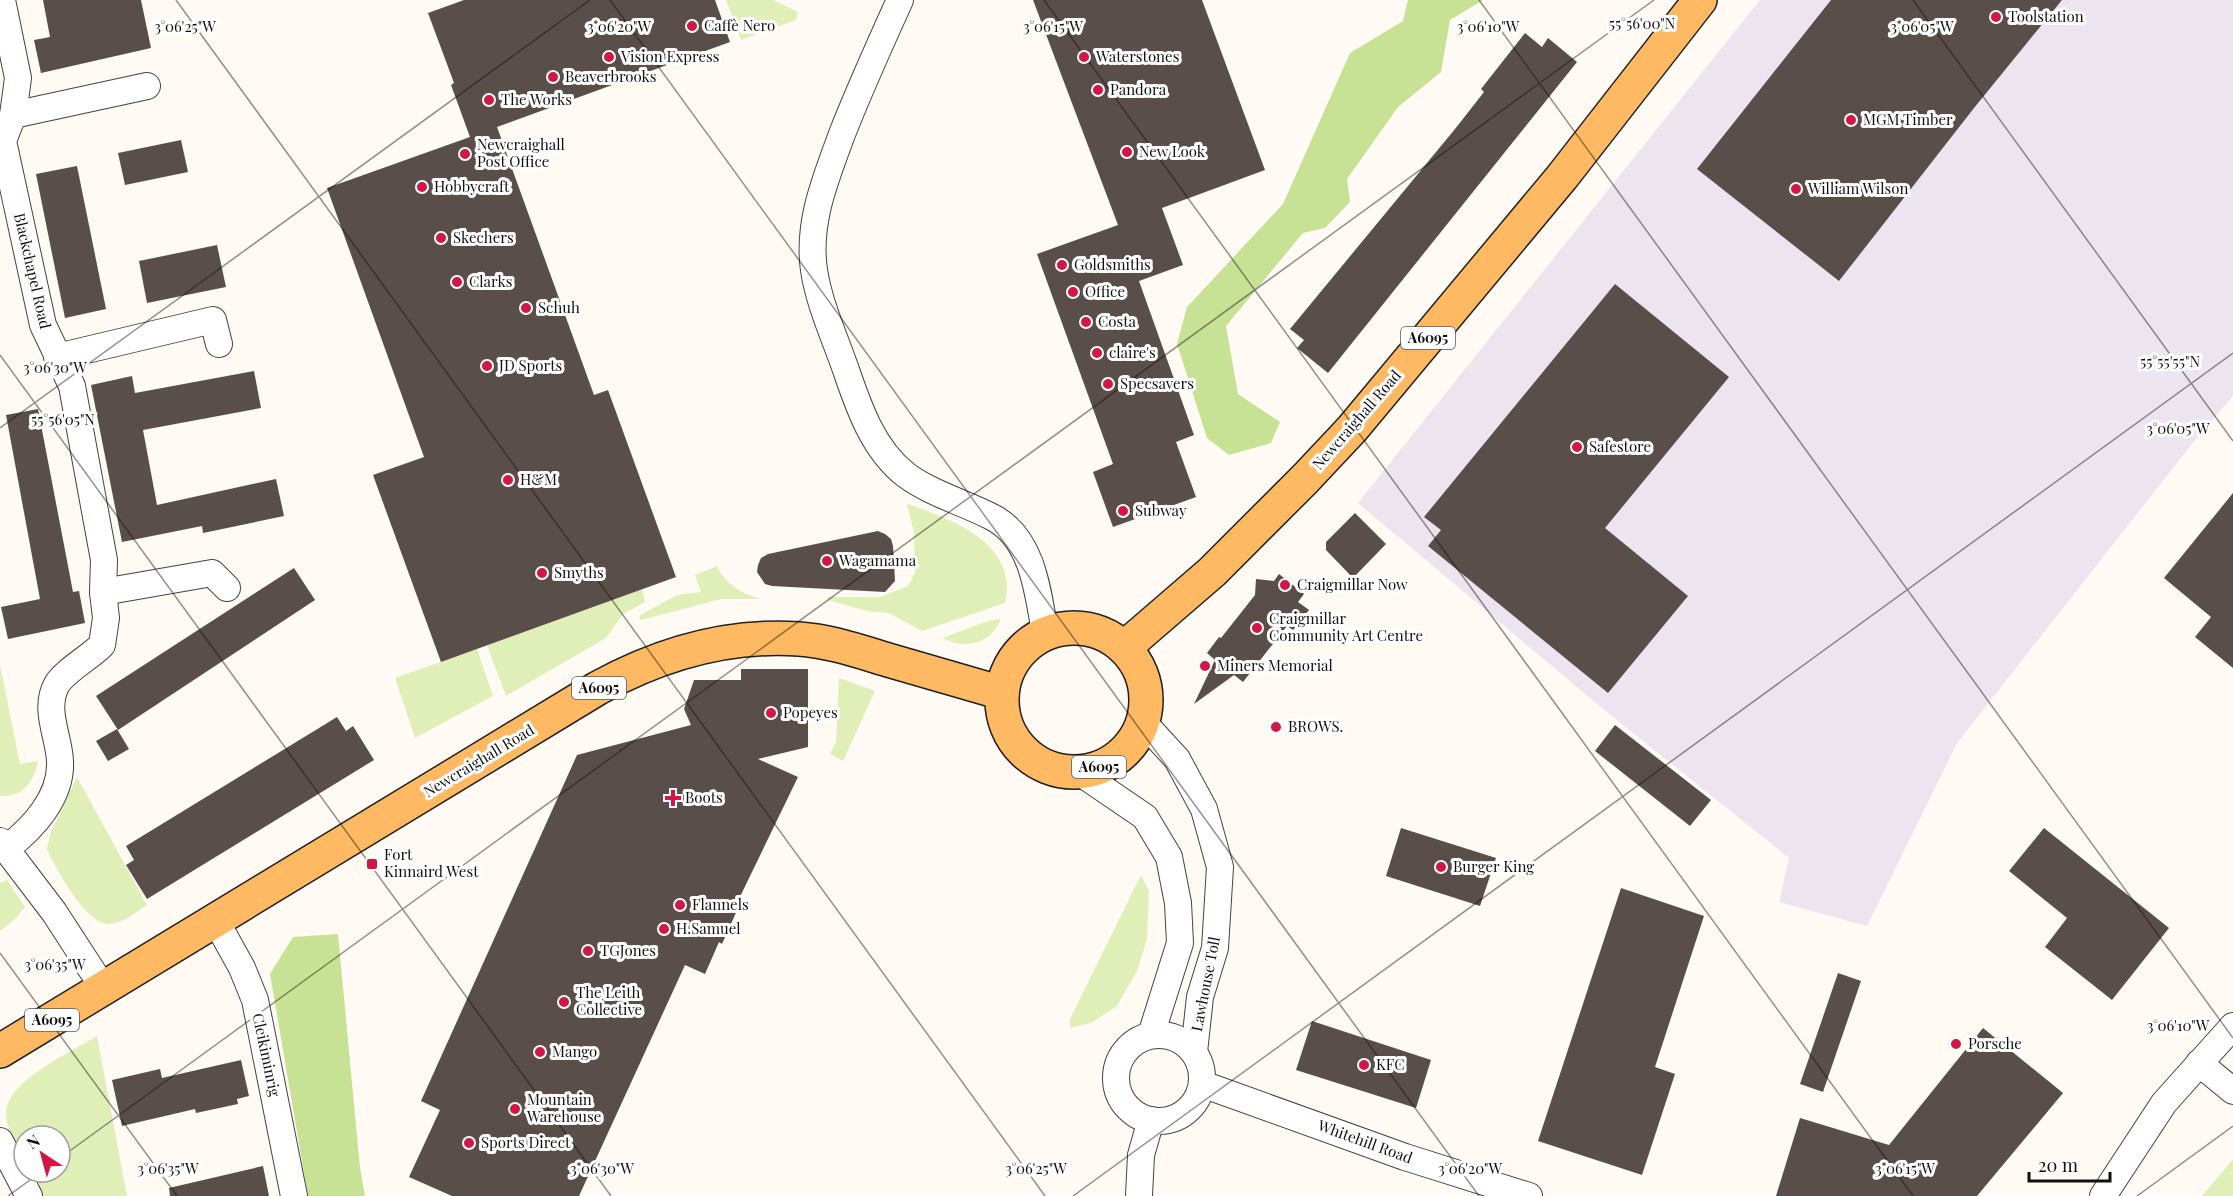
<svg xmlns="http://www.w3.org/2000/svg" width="2233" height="1196" font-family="'Playfair Display',serif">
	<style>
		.industrial { fill: #ece4ef }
		.green { fill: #dfefb7 }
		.forest { fill: #c7e294 }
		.building { fill: #5a4e4b }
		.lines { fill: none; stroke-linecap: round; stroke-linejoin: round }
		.street-casing { stroke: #434343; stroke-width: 28 }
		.primary-casing { stroke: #212121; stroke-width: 36 }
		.street { stroke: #fff; stroke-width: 26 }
		.primary { stroke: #ffb963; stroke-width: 33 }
		.ticks { fill: none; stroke: #101010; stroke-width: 1.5; stroke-opacity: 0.45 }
		.poi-dot { fill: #d11746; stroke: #fff; stroke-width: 2 }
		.labels { text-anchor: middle; stroke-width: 6; stroke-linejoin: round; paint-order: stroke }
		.shield { fill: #fff; stroke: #585858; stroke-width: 1.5 }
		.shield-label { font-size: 14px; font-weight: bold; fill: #101010 }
		.poi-label { font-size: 15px; fill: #101010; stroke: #fff; text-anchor: start }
		.street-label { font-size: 15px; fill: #101010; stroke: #fff }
		.ticks-label { font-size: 15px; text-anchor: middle; fill: #101010; stroke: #fff; stroke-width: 6; stroke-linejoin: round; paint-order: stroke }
	</style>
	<rect width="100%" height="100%" fill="#fffaf3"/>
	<polygon class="industrial" points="1760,0 2233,0 2233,396 2191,445 1957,743 1867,926 1779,902 1789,858 1603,709 1358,503"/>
	<g class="green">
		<polygon points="726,0 773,0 798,12 796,20 741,40"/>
		<path d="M 907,504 C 950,518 1020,544 1005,603 L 922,631 L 889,613 L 867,611 L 828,600 L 827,597 L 880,597 L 908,586 L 915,573 L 914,532 Z"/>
		<path d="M 717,566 C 726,585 741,593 761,599 L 722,599 L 641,620 L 639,616 L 677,595 L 701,592 L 695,575 Z"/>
		<polygon points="642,589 645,602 623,614 606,638 506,696 487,645"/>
		<path d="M 1001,619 C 991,644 965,650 942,638 L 988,621 Z"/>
		<polygon points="477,649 493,696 415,738 395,678"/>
		<path d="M 0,664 L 20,764 L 38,761 C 35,781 22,798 0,796 Z"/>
		<polygon points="839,678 875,691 843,761 830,754 836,742"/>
		<path d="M 77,777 L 147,905 C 135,913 123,923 109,924 C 86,925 56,868 47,850 L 50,834 Z"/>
		<polygon points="1141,875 1149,891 1147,939 1137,971 1117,1006 1091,1023 1070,1028 1070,1019"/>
		<polygon points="7,880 25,907 14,920 0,931 0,883"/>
		<path d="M 97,1036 L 127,1196 L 43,1196 L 31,1172 L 60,1172 L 60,1136 L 24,1136 L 24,1158 C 17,1144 5,1127 6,1111 C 10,1079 72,1052 97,1036 Z"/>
		<polygon points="2233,1159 2233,1196 2202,1196"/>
	</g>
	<g class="forest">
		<polygon points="1408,0 1483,0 1450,20 1441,72 1398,107 1347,179 1350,202 1325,228 1303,233 1226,326 1238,394 1280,422 1271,443 1229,455 1207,438 1177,344 1187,307 1283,204 1350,53 1403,21"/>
		<polygon points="338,934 360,1168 365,1196 308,1196 270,974 293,937"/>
	</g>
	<g class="building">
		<polygon points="43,0 141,0 151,48 41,73 34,40 50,37"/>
		<polygon points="464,0 715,0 730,42 497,127 594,395 608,390 676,577 441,662 373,475 424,457 327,188 470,137 451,85 454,83 428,13"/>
		<polygon points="1033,0 1202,0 1265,170 1162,208 1183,265 1139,281 1194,435 1176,442 1196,497 1113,527 1093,472 1113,464 1037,254 1118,225"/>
		<polygon points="1831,0 2062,0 1974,108 1839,281 1697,169"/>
		<polygon points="1525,33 1542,47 1548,38 1577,62 1328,373 1297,348 1304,340 1290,329 1455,129 1484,92 1481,89"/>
		<polygon points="181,140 188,172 125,185 118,153"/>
		<polygon points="77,166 106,309 65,318 36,174"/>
		<polygon points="217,245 226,287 147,303 139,261"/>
		<polygon points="1615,284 1729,377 1605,528 1688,596 1608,693 1428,546 1441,530 1424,517"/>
		<polygon points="254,371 261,408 143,430 157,505 276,479 284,516 203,533 202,526 122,542 91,385 132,376 135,393"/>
		<polygon points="38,409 73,592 79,591 85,623 8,639 1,607 40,599 6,415"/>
		<polygon points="2233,493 2233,668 2195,637 2211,617 2164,578"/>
		<polygon points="1355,513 1386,544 1353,578 1326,550 1326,542"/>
		<polygon points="878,531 885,534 891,539 893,546 895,581 885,592 772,586 765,584 757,572 758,565 761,558 768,554"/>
		<polygon points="294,568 315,600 118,730 96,696"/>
		<polygon points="1279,574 1304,594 1298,602 1309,610 1293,630 1287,626 1243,682 1234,675 1194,704 1215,660 1207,653 1219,637 1221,638 1255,595 1256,579 1274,581"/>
		<polygon points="741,669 808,669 808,747 758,759 798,777 736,905 739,906 722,944 719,942 705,974 685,965 579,1196 452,1196 409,1177 440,1110 421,1101 577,755 691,725 684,709 694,680 741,680"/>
		<polygon points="337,717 346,731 353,726 374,760 147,899 126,865 134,860 126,846"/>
		<polygon points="1615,725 1711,800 1690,826 1595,751"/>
		<polygon points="117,729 129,749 108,761 96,741"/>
		<polygon points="1401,828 1496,858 1480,906 1386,876"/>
		<polygon points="2044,828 2169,928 2112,1000 2045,947 2067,918 2009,871"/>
		<polygon points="1621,888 1704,916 1655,1067 1675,1074 1642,1175 1538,1141"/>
		<polygon points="1838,973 1861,981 1823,1092 1800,1084"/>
		<polygon points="1312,1021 1431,1060 1416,1108 1296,1070"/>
		<polygon points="1983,1028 2063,1093 1977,1196 1776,1196 1800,1118 1889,1145"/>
		<polygon points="241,1060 249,1096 237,1099 238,1104 196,1113 195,1109 122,1126 112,1080 160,1069 162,1078"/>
		<polygon points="263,1166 269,1196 170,1196 169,1188"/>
	</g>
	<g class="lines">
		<g class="street-casing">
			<g id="street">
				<path d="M 2,0 L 18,78 L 13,115 L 3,141 L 43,325 L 72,386 L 104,560 L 103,592 L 106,618 L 102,645 C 90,657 65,671 57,684 C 43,709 59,736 60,761 C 62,797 33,828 7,848"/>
				<path d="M 900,0 C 880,44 860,88 842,134 C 826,178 807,222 814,270 C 819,304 835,338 846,370 C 859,408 873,449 906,475 C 932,494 963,502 992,517 C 1033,538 1038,592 1045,633"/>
				<polyline points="13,115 147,86"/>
				<polyline points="57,357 213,320 219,344"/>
				<polyline points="103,592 212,573 227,588"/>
				<polyline points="1143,722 1177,759 1204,809 1220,867 1215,948 1200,997 1194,1052"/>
				<polyline points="1079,772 1145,817 1169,857 1178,903 1180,943 1151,1035"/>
				<polyline points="0,841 54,912 104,989"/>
				<polyline points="216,921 242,968 255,1000 294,1196"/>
				<circle cx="1159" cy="1078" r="43"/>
				<polyline points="2199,1063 2233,1091"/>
				<polyline points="1202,1084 1405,1157 1529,1196"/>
				<polyline points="0,1141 29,1196"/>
				<polyline points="1139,1196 1141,1155 1151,1120"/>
				<polyline points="2103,1196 2164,1103 2233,1026"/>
			</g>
		</g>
		<g class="primary-casing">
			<g id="primary">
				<circle cx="1074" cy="700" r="72"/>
				<polyline points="1124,648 1212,572 1305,479 1352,429 1562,177 1700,0"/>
				<path d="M 0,1051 L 598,688 C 660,654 727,634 799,639 C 829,641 858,651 888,660 C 926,671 964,682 1002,693"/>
			</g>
		</g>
		<use href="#street" class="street"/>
		<use href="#primary" class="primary"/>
	</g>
	<path class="ticks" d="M 176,0 L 1045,1196M 610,0 L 1479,1196M 1044,0 L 1913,1196M 1479,0 L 2233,1038M 1913,0 L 2233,441M 0,355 L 611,1196M 0,428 L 590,0M 0,953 L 177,1196M 60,1158 L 1654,0M 8,1196 L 41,1172M 1073,1196 L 2233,353M 2137,1196 L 2233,1126"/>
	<g class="poi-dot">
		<circle cx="1996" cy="17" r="6"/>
		<circle cx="692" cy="26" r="6"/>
		<circle cx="609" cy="57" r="6"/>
		<circle cx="1084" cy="57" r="6"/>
		<circle cx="553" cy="77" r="6"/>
		<circle cx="1098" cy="90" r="6"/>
		<circle cx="489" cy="100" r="6"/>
		<circle cx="1851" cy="120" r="6"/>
		<circle cx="1127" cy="152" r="6"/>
		<circle cx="465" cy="154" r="6"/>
		<circle cx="422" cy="187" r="6"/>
		<circle cx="1796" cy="189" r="6"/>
		<circle cx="441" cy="238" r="6"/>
		<circle cx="1062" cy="265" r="6"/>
		<circle cx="457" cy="282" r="6"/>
		<circle cx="1073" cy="292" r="6"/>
		<circle cx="526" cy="308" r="6"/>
		<circle cx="1086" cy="322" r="6"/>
		<circle cx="1097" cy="353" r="6"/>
		<circle cx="487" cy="366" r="6"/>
		<circle cx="1108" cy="384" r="6"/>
		<circle cx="1577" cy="447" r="6"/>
		<circle cx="508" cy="480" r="6"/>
		<circle cx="1123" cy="511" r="6"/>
		<circle cx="827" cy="561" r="6"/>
		<circle cx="542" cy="573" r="6"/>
		<circle cx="1285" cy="585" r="6"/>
		<circle cx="1257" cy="628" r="6"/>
		<circle cx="1205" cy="666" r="6"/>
		<circle cx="771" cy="713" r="6"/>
		<circle cx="1276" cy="727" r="6"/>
		<path d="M670 789h6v6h6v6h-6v6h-6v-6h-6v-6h6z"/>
		<rect x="366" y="858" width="12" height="12" rx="3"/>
		<circle cx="1441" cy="867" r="6"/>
		<circle cx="680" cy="905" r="6"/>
		<circle cx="664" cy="929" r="6"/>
		<circle cx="588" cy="951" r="6"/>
		<circle cx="564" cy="1002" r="6"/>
		<circle cx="1956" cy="1044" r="6"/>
		<circle cx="540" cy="1052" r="6"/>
		<circle cx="1364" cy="1065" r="6"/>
		<circle cx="515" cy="1109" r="6"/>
		<circle cx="469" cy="1143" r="6"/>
	</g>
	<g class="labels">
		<g class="shield">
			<rect x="1401" y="327" width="54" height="22" rx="4.5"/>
			<rect x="572" y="677" width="54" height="22" rx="4.5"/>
			<rect x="1072" y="756" width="54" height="22" rx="4.5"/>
			<rect x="25" y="1009" width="54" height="22" rx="4.5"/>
		</g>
		<g class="shield-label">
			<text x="1428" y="343">A6095</text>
			<text x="599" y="693">A6095</text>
			<text x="1099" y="772">A6095</text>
			<text x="52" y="1025">A6095</text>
		</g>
		<g class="poi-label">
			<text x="2008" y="22">Toolstation</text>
			<text x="704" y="31">Caffè Nero</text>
			<text x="621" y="62">Vision Express</text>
			<text x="1096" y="62">Waterstones</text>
			<text x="565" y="82">Beaverbrooks</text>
			<text x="1110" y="95">Pandora</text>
			<text x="501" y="105">The Works</text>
			<text x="1863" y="125">MGM Timber</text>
			<text x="477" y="150">Newcraighall<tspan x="477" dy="17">Post Office</tspan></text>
			<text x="1139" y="157">New Look</text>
			<text x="434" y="192">Hobbycraft</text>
			<text x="1808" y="194">William Wilson</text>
			<text x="453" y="243">Skechers</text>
			<text x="1074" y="270">Goldsmiths</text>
			<text x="469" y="287">Clarks</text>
			<text x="1085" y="297">Office</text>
			<text x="538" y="313">Schuh</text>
			<text x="1098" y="327">Costa</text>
			<text x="1109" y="358">claire's</text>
			<text x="499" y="371">JD Sports</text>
			<text x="1120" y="389">Specsavers</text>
			<text x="1589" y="452">Safestore</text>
			<text x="520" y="485">H&amp;M</text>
			<text x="1135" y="516">Subway</text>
			<text x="839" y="566">Wagamama</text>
			<text x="554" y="578">Smyths</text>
			<text x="1297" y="590">Craigmillar Now</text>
			<text x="1269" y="624">Craigmillar<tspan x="1269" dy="17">Community Art Centre</tspan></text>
			<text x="1217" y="671">Miners Memorial</text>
			<text x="783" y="718">Popeyes</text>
			<text x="1288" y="732">BROWS.</text>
			<text x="685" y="803">Boots</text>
			<text x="384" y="860">Fort<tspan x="384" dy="17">Kinnaird West</tspan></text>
			<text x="1453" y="872">Burger King</text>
			<text x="692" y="910">Flannels</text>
			<text x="676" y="934">H.Samuel</text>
			<text x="600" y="956">TGJones</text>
			<text x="576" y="998">The Leith<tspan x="576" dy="17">Collective</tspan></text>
			<text x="1968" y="1049">Porsche</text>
			<text x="552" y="1057">Mango</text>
			<text x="1376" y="1070">KFC</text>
			<text x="527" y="1105">Mountain<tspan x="527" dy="17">Warehouse</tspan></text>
			<text x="481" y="1148">Sports Direct</text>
		</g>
		<g class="street-label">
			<text transform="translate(32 271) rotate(77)" y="5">Blackchapel Road</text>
			<text transform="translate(1357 420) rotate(-49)" y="5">Newcraighall Road</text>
			<text transform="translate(479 761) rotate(-31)" y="5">Newcraighall Road</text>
			<text transform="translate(1206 984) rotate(-79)" y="5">Lawhouse Toll</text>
			<text transform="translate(266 1055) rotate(78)" y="5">Cleikiminrig</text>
			<text transform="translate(1365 1142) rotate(20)" y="5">Whitehill Road</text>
		</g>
	</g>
	<g class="ticks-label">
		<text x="1642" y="29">55°56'00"N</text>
		<text x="185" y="32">3°06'25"W</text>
		<text x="619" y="32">3°06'20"W</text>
		<text x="1053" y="32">3°06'15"W</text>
		<text x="1488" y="32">3°06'10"W</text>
		<text x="1922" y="32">3°06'05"W</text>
		<text x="2170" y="367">55°55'55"N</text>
		<text x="55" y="373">3°06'30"W</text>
		<text x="63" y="425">55°56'05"N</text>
		<text x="2178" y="434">3°06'05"W</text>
		<text x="55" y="970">3°06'35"W</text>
		<text x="2178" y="1031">3°06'10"W</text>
		<text x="168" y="1174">3°06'35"W</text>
		<text x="602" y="1174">3°06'30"W</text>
		<text x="1036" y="1174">3°06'25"W</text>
		<text x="1470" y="1174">3°06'20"W</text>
		<text x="1905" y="1174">3°06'15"W</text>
	</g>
	<g transform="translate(42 1154) rotate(324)"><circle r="28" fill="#ffffff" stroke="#9f9f9f" stroke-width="1.5"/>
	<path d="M0-4.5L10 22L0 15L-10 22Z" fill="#d11746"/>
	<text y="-9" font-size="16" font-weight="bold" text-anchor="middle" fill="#101010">N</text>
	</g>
	<path d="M2029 1172v9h81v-9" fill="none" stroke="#101010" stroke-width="3"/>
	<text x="2038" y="1172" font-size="18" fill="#101010" stroke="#ffffff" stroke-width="4.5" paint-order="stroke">20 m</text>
</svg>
